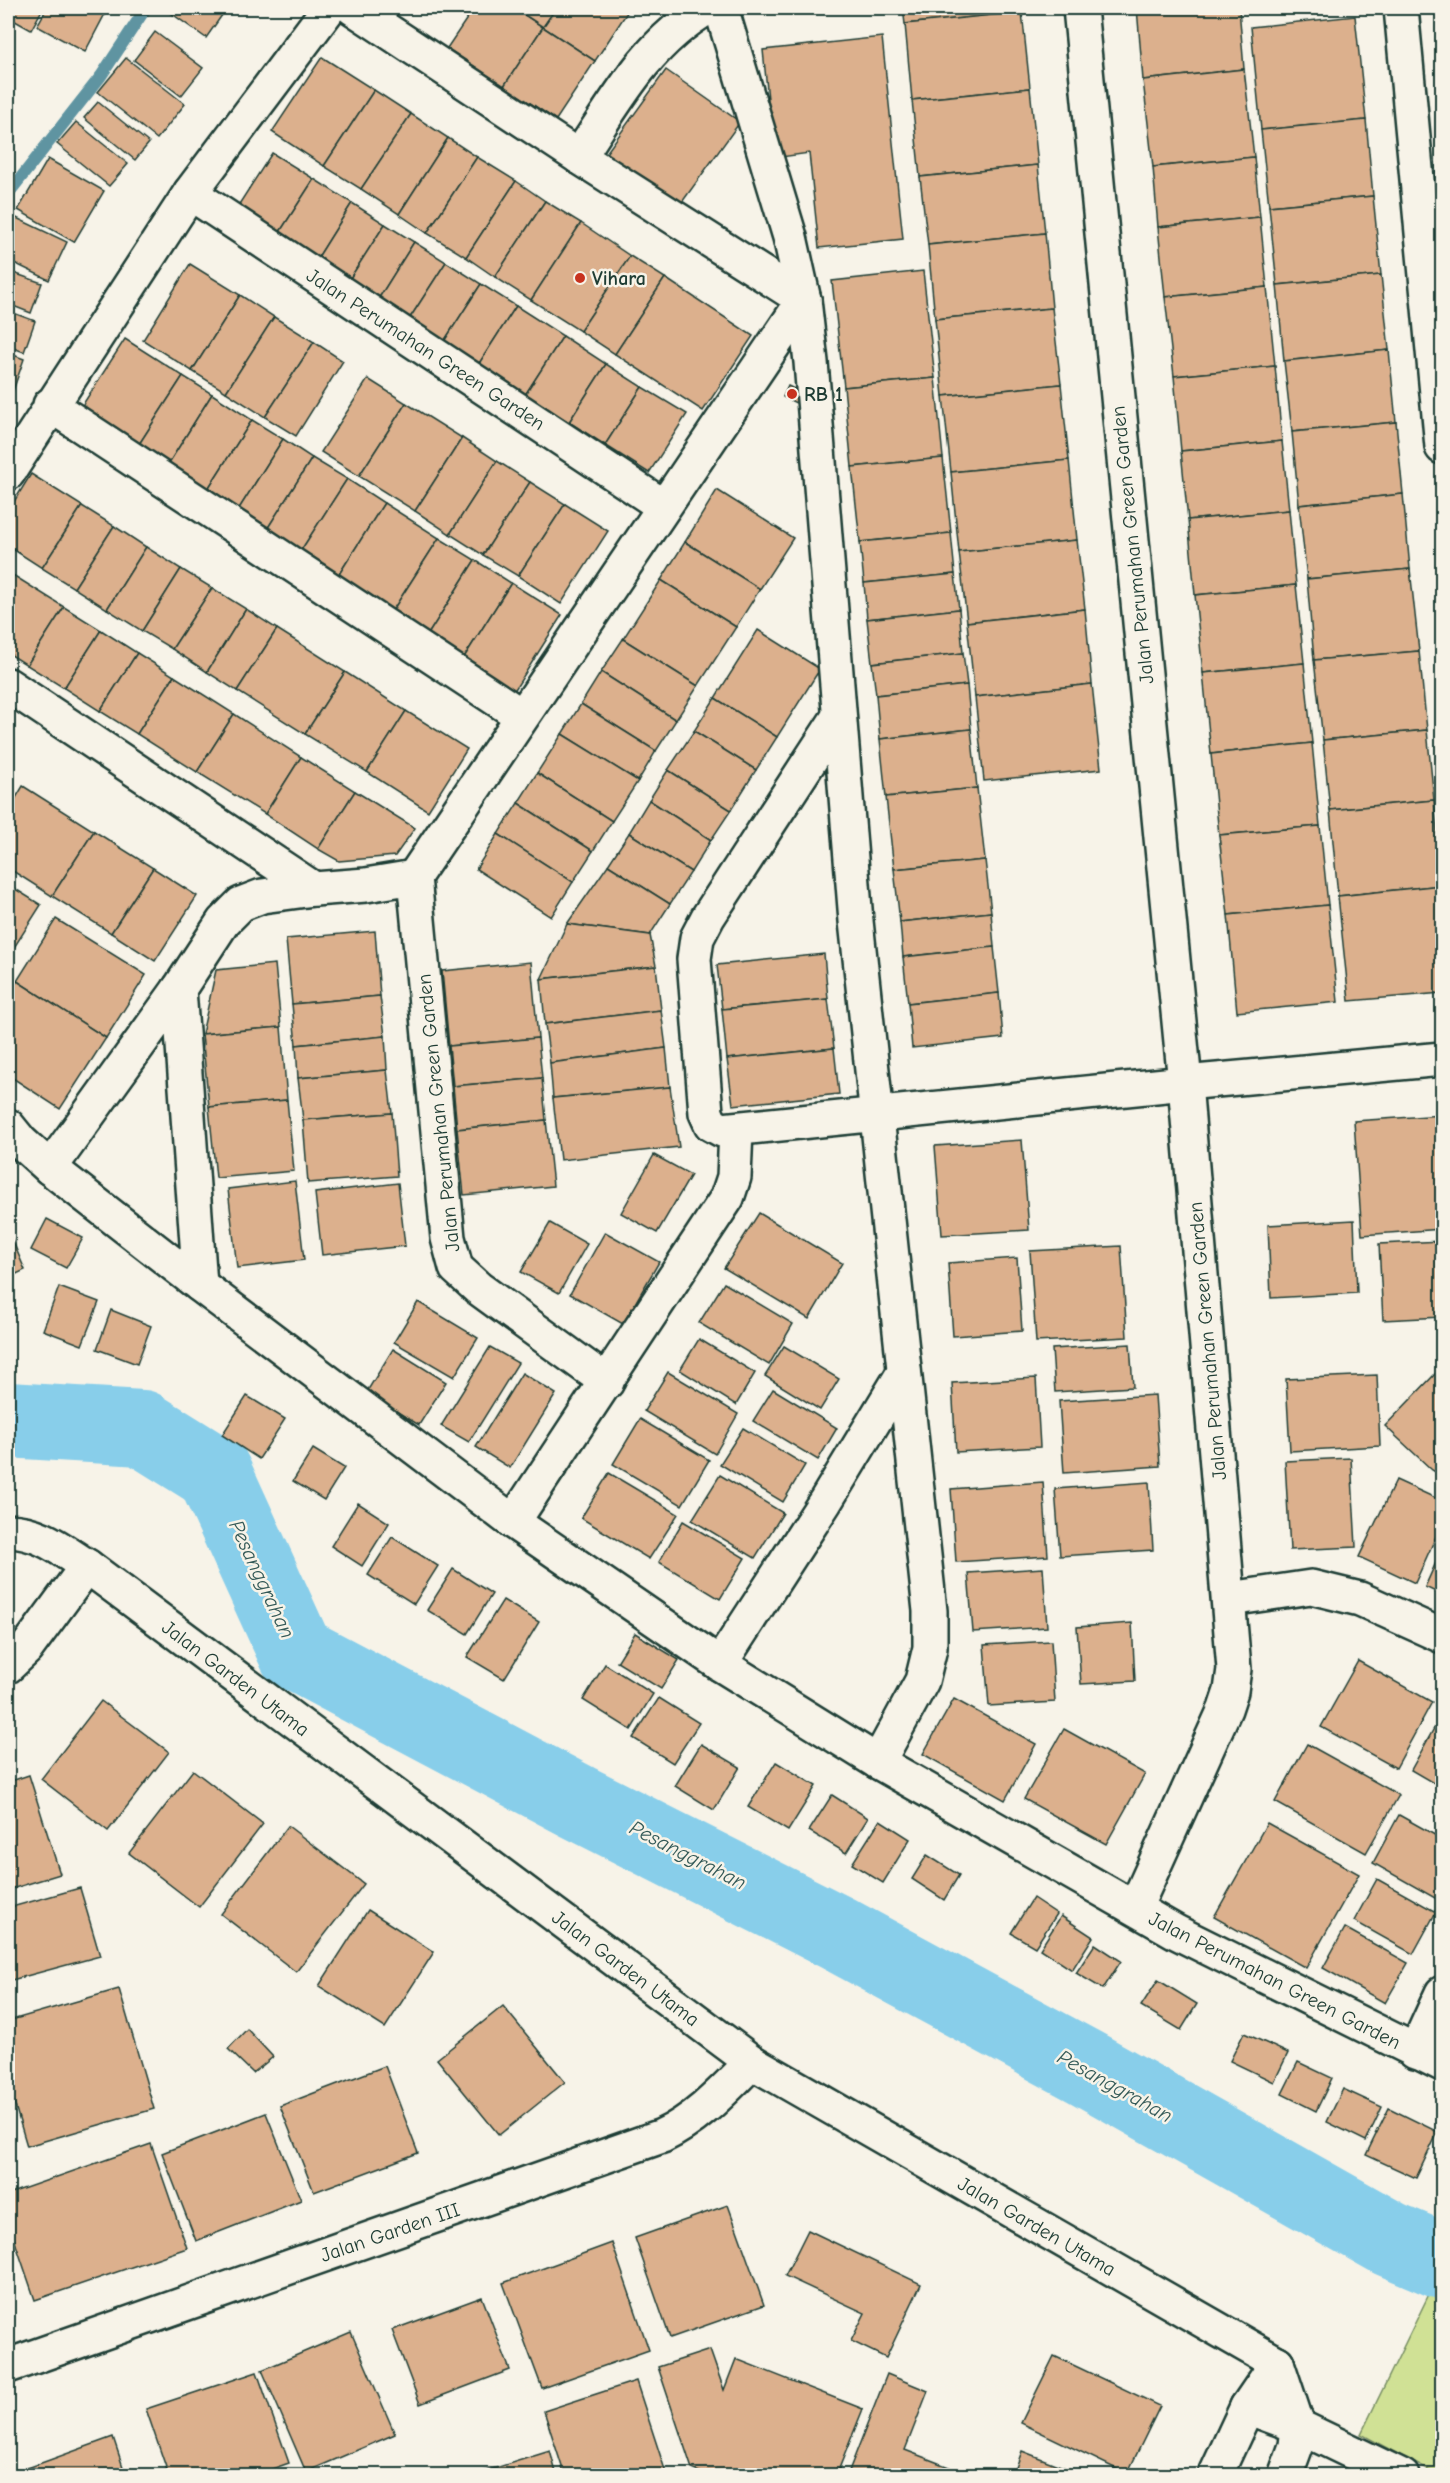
<svg xmlns="http://www.w3.org/2000/svg" width="1450" height="2483" font-family="'Comic Neue',sans-serif">
	<style>
		.green { fill: #d0e195; stroke: #788f64; stroke-width: 1.5 }
		.lines { fill: none; stroke-linecap: round; stroke-linejoin: round }
		.stream { stroke: #5e94a1; stroke-width: 12 }
		.river { stroke: #88ceea; stroke-width: 76 }
		.building { fill: #dcb08d; stroke: #1f3d34; stroke-width: 1.5 }
		.minor-casing { stroke: #1f3d34; stroke-width: 38 }
		.minor { stroke: #f7f3e8; stroke-width: 33 }
		.poi-dot { fill: #c8321e; stroke: #f7f3e8; stroke-width: 2 }
		.labels { text-anchor: middle; stroke-width: 5; stroke-linejoin: round; paint-order: stroke }
		.poi-label { font-size: 20px; font-weight: bold; fill: #1f3d34; stroke: #f7f3e8; text-anchor: start }
		.street-label { font-size: 20px; fill: #1f3d34; stroke: #f7f3e8 }
		.water-label { font-size: 21px; font-style: italic; fill: #345a58; stroke: #f7f3e8 }
	</style>
	<rect width="100%" height="100%" fill="#f7f3e8"/>
	<filter id="ink" filterUnits="userSpaceOnUse"><feTurbulence type="fractalNoise" baseFrequency=".0167" numOctaves="2"/><feDisplacementMap in="SourceGraphic" scale="12" xChannelSelector="R" yChannelSelector="G"/><feConvolveMatrix kernelMatrix="1 2 1 2 8 2 1 2 1" color-interpolation-filters="sRGB"/></filter>
	<g filter="url(#ink)">
		<polygon class="green" points="1434,2284 1442,2288 1442,2476 1437,2475 1361,2434"/>
		<g class="lines">
			<polyline class="stream" points="8,194 101,76 146,8"/>
			<polyline class="river" points="8,1420 142,1428 214,1473 296,1653 578,1802 837,1933 1085,2067 1390,2239 1442,2261"/>
		</g>
		<g class="building">
			<polygon points="8,8 43,8 31,30 8,17"/>
			<polygon points="47,8 103,8 107,10 85,52 37,26"/>
			<polygon points="175,8 227,8 206,38 171,13"/>
			<polygon points="474,8 514,8 543,27 504,86 447,48"/>
			<polygon points="514,8 556,8 543,27"/>
			<polygon points="556,8 630,8 595,61 543,27"/>
			<polygon points="903,8 1021,8 1022,12 905,24"/>
			<polygon points="1137,8 1239,8 1244,69 1143,80"/>
			<polygon points="1022,12 1030,88 912,100 905,24"/>
			<polygon points="1355,16 1366,120 1261,130 1251,27"/>
			<polygon points="543,27 595,61 556,120 504,86"/>
			<polygon points="155,32 203,68 181,96 134,60"/>
			<polygon points="882,37 903,239 819,248 809,153 774,158 763,50"/>
			<polygon points="322,57 374,90 324,166 272,132"/>
			<polygon points="126,58 185,104 157,139 98,92"/>
			<polygon points="1244,69 1254,157 1153,167 1143,80"/>
			<polygon points="666,70 740,122 672,216 599,163"/>
			<polygon points="1030,88 1038,165 920,177 912,100"/>
			<polygon points="374,90 411,114 361,189 324,166"/>
			<polygon points="98,102 149,143 135,160 84,118"/>
			<polygon points="411,114 448,138 399,214 361,189"/>
			<polygon points="1366,120 1373,196 1269,206 1261,130"/>
			<polygon points="76,122 128,164 109,186 57,144"/>
			<polygon points="448,138 477,157 427,233 399,214"/>
			<polygon points="272,153 314,179 276,238 234,212"/>
			<polygon points="477,157 516,181 466,257 427,233"/>
			<polygon points="1254,157 1260,217 1158,227 1153,167"/>
			<polygon points="48,159 104,191 74,242 18,210"/>
			<polygon points="1038,165 1045,233 928,245 920,177"/>
			<polygon points="314,179 352,203 315,262 276,238"/>
			<polygon points="516,181 545,201 495,277 466,257"/>
			<polygon points="1373,196 1381,275 1277,285 1269,206"/>
			<polygon points="545,201 581,223 531,300 495,277"/>
			<polygon points="352,203 385,224 347,283 315,262"/>
			<polygon points="8,214 67,242 49,280 8,260"/>
			<polygon points="1260,217 1267,287 1165,297 1158,227"/>
			<polygon points="581,223 630,256 580,331 531,300"/>
			<polygon points="385,224 414,242 377,301 347,283"/>
			<polygon points="1045,233 1052,308 935,319 928,245"/>
			<polygon points="414,242 446,262 408,321 377,301"/>
			<polygon points="630,256 665,278 615,354 580,331"/>
			<polygon points="446,262 481,284 443,343 408,321"/>
			<polygon points="190,264 240,295 192,371 143,340"/>
			<polygon points="8,271 42,283 31,313 8,304"/>
			<polygon points="923,271 935,378 844,387 832,281"/>
			<polygon points="1381,275 1389,350 1284,361 1277,285"/>
			<polygon points="665,278 753,336 703,411 615,354"/>
			<polygon points="481,284 516,306 478,365 443,343"/>
			<polygon points="1267,287 1275,366 1174,376 1165,297"/>
			<polygon points="240,295 274,317 226,392 192,371"/>
			<polygon points="516,306 563,336 525,395 478,365"/>
			<polygon points="1052,308 1061,384 943,396 935,319"/>
			<polygon points="8,311 35,321 24,352 8,346"/>
			<polygon points="274,317 314,342 265,417 226,392"/>
			<polygon points="563,336 606,364 569,422 525,395"/>
			<polygon points="125,339 183,376 134,452 76,415"/>
			<polygon points="314,342 343,361 296,436 265,417"/>
			<polygon points="1389,350 1396,422 1292,432 1284,361"/>
			<polygon points="8,353 24,359 8,405"/>
			<polygon points="606,364 642,387 605,445 569,422"/>
			<polygon points="1275,366 1282,441 1181,451 1174,376"/>
			<polygon points="183,376 212,394 164,471 134,452"/>
			<polygon points="935,378 943,458 852,467 844,387"/>
			<polygon points="368,379 406,403 359,476 321,452"/>
			<polygon points="1061,384 1069,460 951,472 943,396"/>
			<polygon points="788,386 801,392 796,403 783,397"/>
			<polygon points="642,387 687,414 649,473 605,445"/>
			<polygon points="212,394 252,420 204,495 164,471"/>
			<polygon points="406,403 462,438 415,511 359,476"/>
			<polygon points="252,420 283,439 235,515 204,495"/>
			<polygon points="1396,422 1403,494 1299,505 1292,432"/>
			<polygon points="462,438 497,461 450,534 415,511"/>
			<polygon points="283,439 312,458 264,534 235,515"/>
			<polygon points="1282,441 1289,510 1188,520 1181,451"/>
			<polygon points="312,458 347,479 298,555 264,534"/>
			<polygon points="943,458 951,533 860,542 852,467"/>
			<polygon points="1069,460 1077,540 959,552 951,472"/>
			<polygon points="497,461 530,482 483,555 450,534"/>
			<polygon points="31,474 82,506 42,568 8,546 8,511"/>
			<polygon points="347,479 384,503 336,579 298,555"/>
			<polygon points="530,482 565,504 518,576 483,555"/>
			<polygon points="717,490 793,538 760,589 685,542"/>
			<polygon points="1403,494 1410,569 1307,579 1299,505"/>
			<polygon points="384,503 439,538 391,613 336,579"/>
			<polygon points="565,504 608,531 561,604 518,576"/>
			<polygon points="82,506 114,526 74,588 42,568"/>
			<polygon points="1289,510 1296,585 1195,595 1188,520"/>
			<polygon points="114,526 146,547 107,609 74,588"/>
			<polygon points="951,533 955,574 864,583 860,542"/>
			<polygon points="439,538 475,560 427,636 391,613"/>
			<polygon points="1077,540 1085,609 967,622 959,552"/>
			<polygon points="685,542 760,589 736,627 661,580"/>
			<polygon points="146,547 181,569 142,631 107,609"/>
			<polygon points="475,560 511,583 463,659 427,636"/>
			<polygon points="181,569 212,588 172,649 142,631"/>
			<polygon points="1410,569 1419,651 1314,660 1307,579"/>
			<polygon points="8,572 64,607 27,665 8,653"/>
			<polygon points="955,574 959,609 867,619 864,583"/>
			<polygon points="661,580 736,627 698,686 623,639"/>
			<polygon points="511,583 562,615 514,691 463,659"/>
			<polygon points="1296,585 1304,663 1203,673 1195,595"/>
			<polygon points="212,588 246,609 207,672 172,649"/>
			<polygon points="64,607 101,630 64,688 27,665"/>
			<polygon points="246,609 277,629 237,691 207,672"/>
			<polygon points="959,609 963,653 872,663 867,619"/>
			<polygon points="1085,609 1092,684 975,697 967,622"/>
			<polygon points="277,629 345,672 305,734 237,691"/>
			<polygon points="101,630 137,653 100,711 64,688"/>
			<polygon points="758,630 820,669 777,737 715,698"/>
			<polygon points="623,639 698,686 676,720 601,672"/>
			<polygon points="1419,651 1427,730 1323,740 1314,660"/>
			<polygon points="137,653 174,676 137,734 100,711"/>
			<polygon points="963,653 967,685 876,695 872,663"/>
			<polygon points="1304,663 1312,743 1211,754 1203,673"/>
			<polygon points="345,672 406,711 367,772 305,734"/>
			<polygon points="601,672 676,720 656,751 581,704"/>
			<polygon points="174,676 234,714 197,772 137,734"/>
			<polygon points="1092,684 1101,769 984,781 975,697"/>
			<polygon points="967,685 971,729 880,739 876,695"/>
			<polygon points="715,698 777,737 756,770 694,731"/>
			<polygon points="581,704 656,751 638,781 562,734"/>
			<polygon points="406,711 467,749 428,811 367,772"/>
			<polygon points="234,714 301,757 265,814 197,772"/>
			<polygon points="971,729 977,788 886,797 880,739"/>
			<polygon points="1427,730 1434,800 1330,810 1323,740"/>
			<polygon points="694,731 756,770 731,810 668,770"/>
			<polygon points="562,734 638,781 612,821 537,773"/>
			<polygon points="1312,743 1320,826 1219,835 1211,754"/>
			<polygon points="301,757 355,791 318,849 265,814"/>
			<polygon points="668,770 731,810 711,840 649,800"/>
			<polygon points="537,773 612,821 593,851 518,803"/>
			<polygon points="23,786 94,831 52,896 8,868 8,811"/>
			<polygon points="977,788 985,860 894,869 886,797"/>
			<polygon points="355,791 415,828 395,856 339,861 318,849"/>
			<polygon points="649,800 711,840 691,872 629,833"/>
			<polygon points="1434,800 1442,885 1338,896 1330,810"/>
			<polygon points="518,803 593,851 573,882 498,834"/>
			<polygon points="1320,826 1328,905 1228,915 1219,835"/>
			<polygon points="94,831 153,868 111,933 52,896"/>
			<polygon points="629,833 691,872 670,904 608,865"/>
			<polygon points="498,834 573,882 551,917 476,869"/>
			<polygon points="985,860 991,912 900,922 894,869"/>
			<polygon points="608,865 670,904 650,935 567,924"/>
			<polygon points="153,868 197,896 155,961 111,933"/>
			<polygon points="1442,885 1442,993 1349,1001 1338,896"/>
			<polygon points="12,887 41,905 8,957 8,893"/>
			<polygon points="1328,905 1338,1002 1237,1012 1228,915"/>
			<polygon points="991,912 994,947 903,957 900,922"/>
			<polygon points="56,919 146,975 106,1038 17,981"/>
			<polygon points="567,924 650,935 656,966 541,979"/>
			<polygon points="375,931 380,996 292,1004 286,939"/>
			<polygon points="994,947 999,993 908,1003 903,957"/>
			<polygon points="824,954 828,999 722,1009 717,965"/>
			<polygon points="531,962 538,1038 449,1046 442,971"/>
			<polygon points="275,964 281,1027 202,1034 216,970"/>
			<polygon points="656,966 661,1010 545,1024 541,979"/>
			<polygon points="17,981 106,1038 60,1109 8,1075 8,995"/>
			<polygon points="999,993 1003,1038 912,1048 908,1003"/>
			<polygon points="380,996 385,1036 296,1045 292,1004"/>
			<polygon points="828,999 834,1048 727,1059 722,1009"/>
			<polygon points="661,1010 666,1048 550,1063 545,1024"/>
			<polygon points="281,1027 287,1100 209,1107 202,1034"/>
			<polygon points="385,1036 387,1070 298,1078 296,1045"/>
			<polygon points="538,1038 542,1078 453,1086 449,1046"/>
			<polygon points="666,1048 670,1087 553,1098 550,1063"/>
			<polygon points="834,1048 839,1094 733,1105 727,1059"/>
			<polygon points="387,1070 392,1113 303,1120 298,1078"/>
			<polygon points="542,1078 546,1120 457,1129 453,1086"/>
			<polygon points="670,1087 679,1147 560,1160 553,1098"/>
			<polygon points="287,1100 294,1171 216,1178 209,1107"/>
			<polygon points="392,1113 397,1176 308,1183 303,1120"/>
			<polygon points="1442,1115 1442,1229 1362,1235 1354,1121"/>
			<polygon points="546,1120 553,1186 464,1195 457,1129"/>
			<polygon points="1022,1140 1029,1230 942,1235 935,1146"/>
			<polygon points="654,1155 691,1175 657,1233 621,1213"/>
			<polygon points="295,1181 304,1260 237,1268 228,1189"/>
			<polygon points="398,1183 405,1246 322,1255 315,1193"/>
			<polygon points="759,1213 842,1263 809,1319 724,1268"/>
			<polygon points="47,1219 83,1238 66,1268 31,1250"/>
			<polygon points="1354,1220 1357,1293 1271,1298 1268,1225"/>
			<polygon points="550,1223 587,1244 559,1293 521,1272"/>
			<polygon points="605,1232 659,1262 623,1324 570,1294"/>
			<polygon points="11,1237 25,1270 8,1278 8,1238"/>
			<polygon points="1442,1241 1442,1317 1383,1320 1379,1244"/>
			<polygon points="1121,1246 1127,1337 1036,1342 1030,1251"/>
			<polygon points="1017,1258 1022,1331 953,1336 948,1263"/>
			<polygon points="724,1283 793,1324 769,1365 699,1323"/>
			<polygon points="59,1287 99,1302 82,1345 43,1330"/>
			<polygon points="418,1302 478,1338 454,1377 394,1342"/>
			<polygon points="111,1310 151,1326 137,1364 97,1349"/>
			<polygon points="699,1339 755,1373 736,1405 680,1370"/>
			<polygon points="1130,1344 1133,1387 1055,1392 1052,1349"/>
			<polygon points="784,1346 839,1379 820,1410 765,1376"/>
			<polygon points="490,1347 518,1363 469,1442 441,1426"/>
			<polygon points="393,1349 446,1382 419,1425 366,1393"/>
			<polygon points="1439,1370 1442,1374 1442,1476 1432,1470 1385,1426"/>
			<polygon points="668,1372 738,1414 715,1454 644,1411"/>
			<polygon points="522,1373 556,1394 510,1468 476,1447"/>
			<polygon points="1377,1375 1380,1446 1290,1451 1286,1379"/>
			<polygon points="1036,1378 1040,1447 956,1452 952,1383"/>
			<polygon points="773,1389 837,1428 818,1460 753,1421"/>
			<polygon points="1155,1395 1160,1466 1064,1473 1059,1401"/>
			<polygon points="247,1396 285,1419 259,1459 222,1435"/>
			<polygon points="640,1419 709,1460 682,1505 613,1464"/>
			<polygon points="743,1428 805,1465 783,1502 720,1464"/>
			<polygon points="313,1449 344,1468 324,1500 293,1481"/>
			<polygon points="1351,1458 1356,1547 1290,1550 1285,1461"/>
			<polygon points="609,1473 678,1514 649,1559 581,1518"/>
			<polygon points="720,1475 783,1513 755,1558 692,1520"/>
			<polygon points="1396,1480 1442,1501 1442,1523 1415,1583 1359,1557"/>
			<polygon points="1043,1482 1048,1556 956,1562 951,1489"/>
			<polygon points="1149,1482 1153,1550 1060,1556 1055,1489"/>
			<polygon points="358,1503 389,1523 362,1566 331,1546"/>
			<polygon points="683,1521 745,1558 720,1599 659,1562"/>
			<polygon points="392,1537 438,1566 414,1604 368,1575"/>
			<polygon points="1442,1549 1442,1595 1425,1587"/>
			<polygon points="1043,1568 1047,1627 973,1632 968,1573"/>
			<polygon points="453,1569 492,1594 467,1634 427,1610"/>
			<polygon points="503,1600 539,1622 504,1679 467,1657"/>
			<polygon points="1132,1623 1135,1681 1081,1684 1077,1627"/>
			<polygon points="635,1633 679,1660 661,1689 617,1662"/>
			<polygon points="1051,1641 1055,1702 989,1706 984,1645"/>
			<polygon points="1358,1661 1432,1702 1396,1768 1321,1727"/>
			<polygon points="605,1664 653,1694 631,1730 583,1700"/>
			<polygon points="659,1698 699,1723 673,1763 633,1738"/>
			<polygon points="954,1699 1036,1744 1005,1800 923,1754"/>
			<polygon points="101,1701 169,1752 108,1831 41,1779"/>
			<polygon points="1442,1714 1442,1788 1411,1770"/>
			<polygon points="1064,1729 1145,1774 1106,1844 1024,1799"/>
			<polygon points="701,1744 740,1767 714,1810 675,1786"/>
			<polygon points="1307,1744 1399,1795 1366,1853 1275,1802"/>
			<polygon points="776,1762 816,1786 788,1831 748,1807"/>
			<polygon points="193,1770 263,1824 199,1907 129,1853"/>
			<polygon points="29,1775 60,1874 8,1890 8,1782"/>
			<polygon points="832,1795 868,1818 846,1853 809,1831"/>
			<polygon points="1399,1815 1442,1839 1442,1902 1373,1863"/>
			<polygon points="880,1820 910,1839 883,1883 852,1864"/>
			<polygon points="1267,1823 1359,1874 1306,1968 1214,1917"/>
			<polygon points="288,1826 364,1884 296,1972 221,1914"/>
			<polygon points="927,1855 959,1875 944,1900 912,1879"/>
			<polygon points="1377,1879 1436,1912 1413,1954 1354,1921"/>
			<polygon points="80,1888 100,1956 8,1981 8,1908"/>
			<polygon points="1033,1898 1057,1914 1035,1947 1011,1933"/>
			<polygon points="368,1910 434,1952 385,2028 319,1986"/>
			<polygon points="1061,1916 1093,1937 1072,1970 1040,1949"/>
			<polygon points="1345,1928 1408,1963 1385,2003 1323,1968"/>
			<polygon points="1095,1944 1121,1961 1103,1989 1076,1973"/>
			<polygon points="1158,1980 1197,2004 1181,2030 1141,2006"/>
			<polygon points="119,1989 154,2109 27,2146 8,2082 8,2021"/>
			<polygon points="503,2006 565,2082 499,2135 437,2059"/>
			<polygon points="247,2029 273,2057 253,2073 228,2049"/>
			<polygon points="1244,2033 1288,2053 1274,2082 1230,2061"/>
			<polygon points="1298,2062 1332,2078 1316,2111 1282,2094"/>
			<polygon points="385,2066 418,2153 314,2192 280,2106"/>
			<polygon points="1343,2089 1382,2107 1366,2141 1327,2122"/>
			<polygon points="1389,2108 1438,2132 1416,2178 1366,2155"/>
			<polygon points="266,2113 301,2200 196,2241 162,2153"/>
			<polygon points="151,2144 187,2248 35,2300 8,2221 8,2194"/>
			<polygon points="728,2205 764,2305 670,2338 635,2238"/>
			<polygon points="808,2230 921,2284 886,2358 851,2341 865,2313 785,2276"/>
			<polygon points="612,2243 649,2350 542,2388 503,2283"/>
			<polygon points="482,2297 510,2370 420,2404 392,2330"/>
			<polygon points="351,2332 395,2434 306,2472 262,2370"/>
			<polygon points="710,2350 724,2390 736,2359 863,2409 836,2476 709,2476 692,2469 658,2367"/>
			<polygon points="1054,2356 1160,2406 1127,2474 1021,2423"/>
			<polygon points="257,2372 289,2463 252,2476 169,2476 146,2409"/>
			<polygon points="887,2374 928,2391 905,2450 954,2469 952,2476 847,2476"/>
			<polygon points="636,2381 667,2476 565,2476 544,2411"/>
			<polygon points="113,2437 126,2476 8,2476 8,2475"/>
			<polygon points="550,2451 557,2476 470,2476"/>
			<polygon points="1022,2451 1086,2476 1013,2476"/>
		</g>
		<g class="lines">
			<g class="minor-casing">
				<g id="minor">
					<polyline points="353,8 579,157 804,300"/>
					<polyline points="721,8 790,237 804,300 811,362 856,921 930,1611 930,1648 922,1681 878,1762"/>
					<polyline points="1080,8 1185,1083 1234,1669 1231,1691 1225,1709 1135,1908"/>
					<polyline points="1401,8 1442,447"/>
					<path d="M 579,157 C 617,100 646,44 707,8"/>
					<polyline points="190,193 663,506"/>
					<polyline points="50,405 522,716"/>
					<polyline points="8,473 190,193 329,8"/>
					<polyline points="8,685 314,889"/>
					<polyline points="839,716 708,917 697,938 694,959 706,1113 711,1124 722,1130 1185,1083 1442,1059"/>
					<polyline points="179,989 200,1285"/>
					<polyline points="8,1126 21,1142 50,1168 200,1285 513,1522 720,1664 878,1762 1176,1932 1442,2064"/>
					<polyline points="50,1168 179,989 223,922 241,904 262,896 314,889 366,885 414,877"/>
					<polyline points="607,1382 478,1288 456,1268 448,1238 414,877 804,300"/>
					<polyline points="513,1522 727,1198 734,1177 736,1130"/>
					<path d="M 8,1531 C 41,1532 60,1549 87,1566 L 752,2062 L 1277,2363"/>
					<polyline points="1230,1599 1311,1587 1360,1599 1442,1636"/>
					<polyline points="720,1664 825,1502 904,1372"/>
					<polyline points="8,1666 26,1649 87,1566"/>
					<polyline points="1415,2052 1442,1993"/>
					<polyline points="1277,2363 1298,2426 1296,2446 1285,2476"/>
					<path d="M 8,2366 L 662,2136 C 698,2119 724,2090 752,2062"/>
					<polyline points="1247,2407 1298,2426 1402,2476"/>
					<polyline points="1215,2476 1247,2407 1277,2363"/>
				</g>
			</g>
			<use href="#minor" class="minor"/>
		</g>
	</g>
	<g class="poi-dot">
		<circle cx="580" cy="278" r="6"/>
		<circle cx="792" cy="394" r="6"/>
	</g>
	<g class="labels">
		<g class="poi-label">
			<text x="592" y="285">Vihara</text>
			<text x="804" y="401">RB 1</text>
		</g>
		<g class="street-label">
			<text transform="translate(426 349) rotate(33)" y="7">Jalan Perumahan Green Garden</text>
			<text transform="translate(1132 545) rotate(-96)" y="7">Jalan Perumahan Green Garden</text>
			<text transform="translate(438 1113) rotate(-96)" y="7">Jalan Perumahan Green Garden</text>
			<text transform="translate(1207 1341) rotate(-95)" y="7">Jalan Perumahan Green Garden</text>
			<text transform="translate(236 1678) rotate(37)" y="7">Jalan Garden Utama</text>
			<text transform="translate(626 1968) rotate(37)" y="7">Jalan Garden Utama</text>
			<text transform="translate(1275 1980) rotate(27)" y="7">Jalan Perumahan Green Garden</text>
			<text transform="translate(1037 2226) rotate(30)" y="7">Jalan Garden Utama</text>
			<text transform="translate(390 2232) rotate(-19)" y="7">Jalan Garden III</text>
		</g>
		<g class="water-label">
			<text transform="translate(262 1579) rotate(65)" y="7">Pesanggrahan</text>
			<text transform="translate(688 1855) rotate(27)" y="7">Pesanggrahan</text>
			<text transform="translate(1115 2086) rotate(29)" y="7">Pesanggrahan</text>
		</g>
	</g>
	<rect width="1450" height="2483" fill="none" stroke="#f7f3e8" stroke-width="30"/>
	<rect x="15" y="15" width="1420" height="2453" fill="none" stroke="#1f3d34" stroke-width="2" filter="url(#ink)"/>
</svg>
